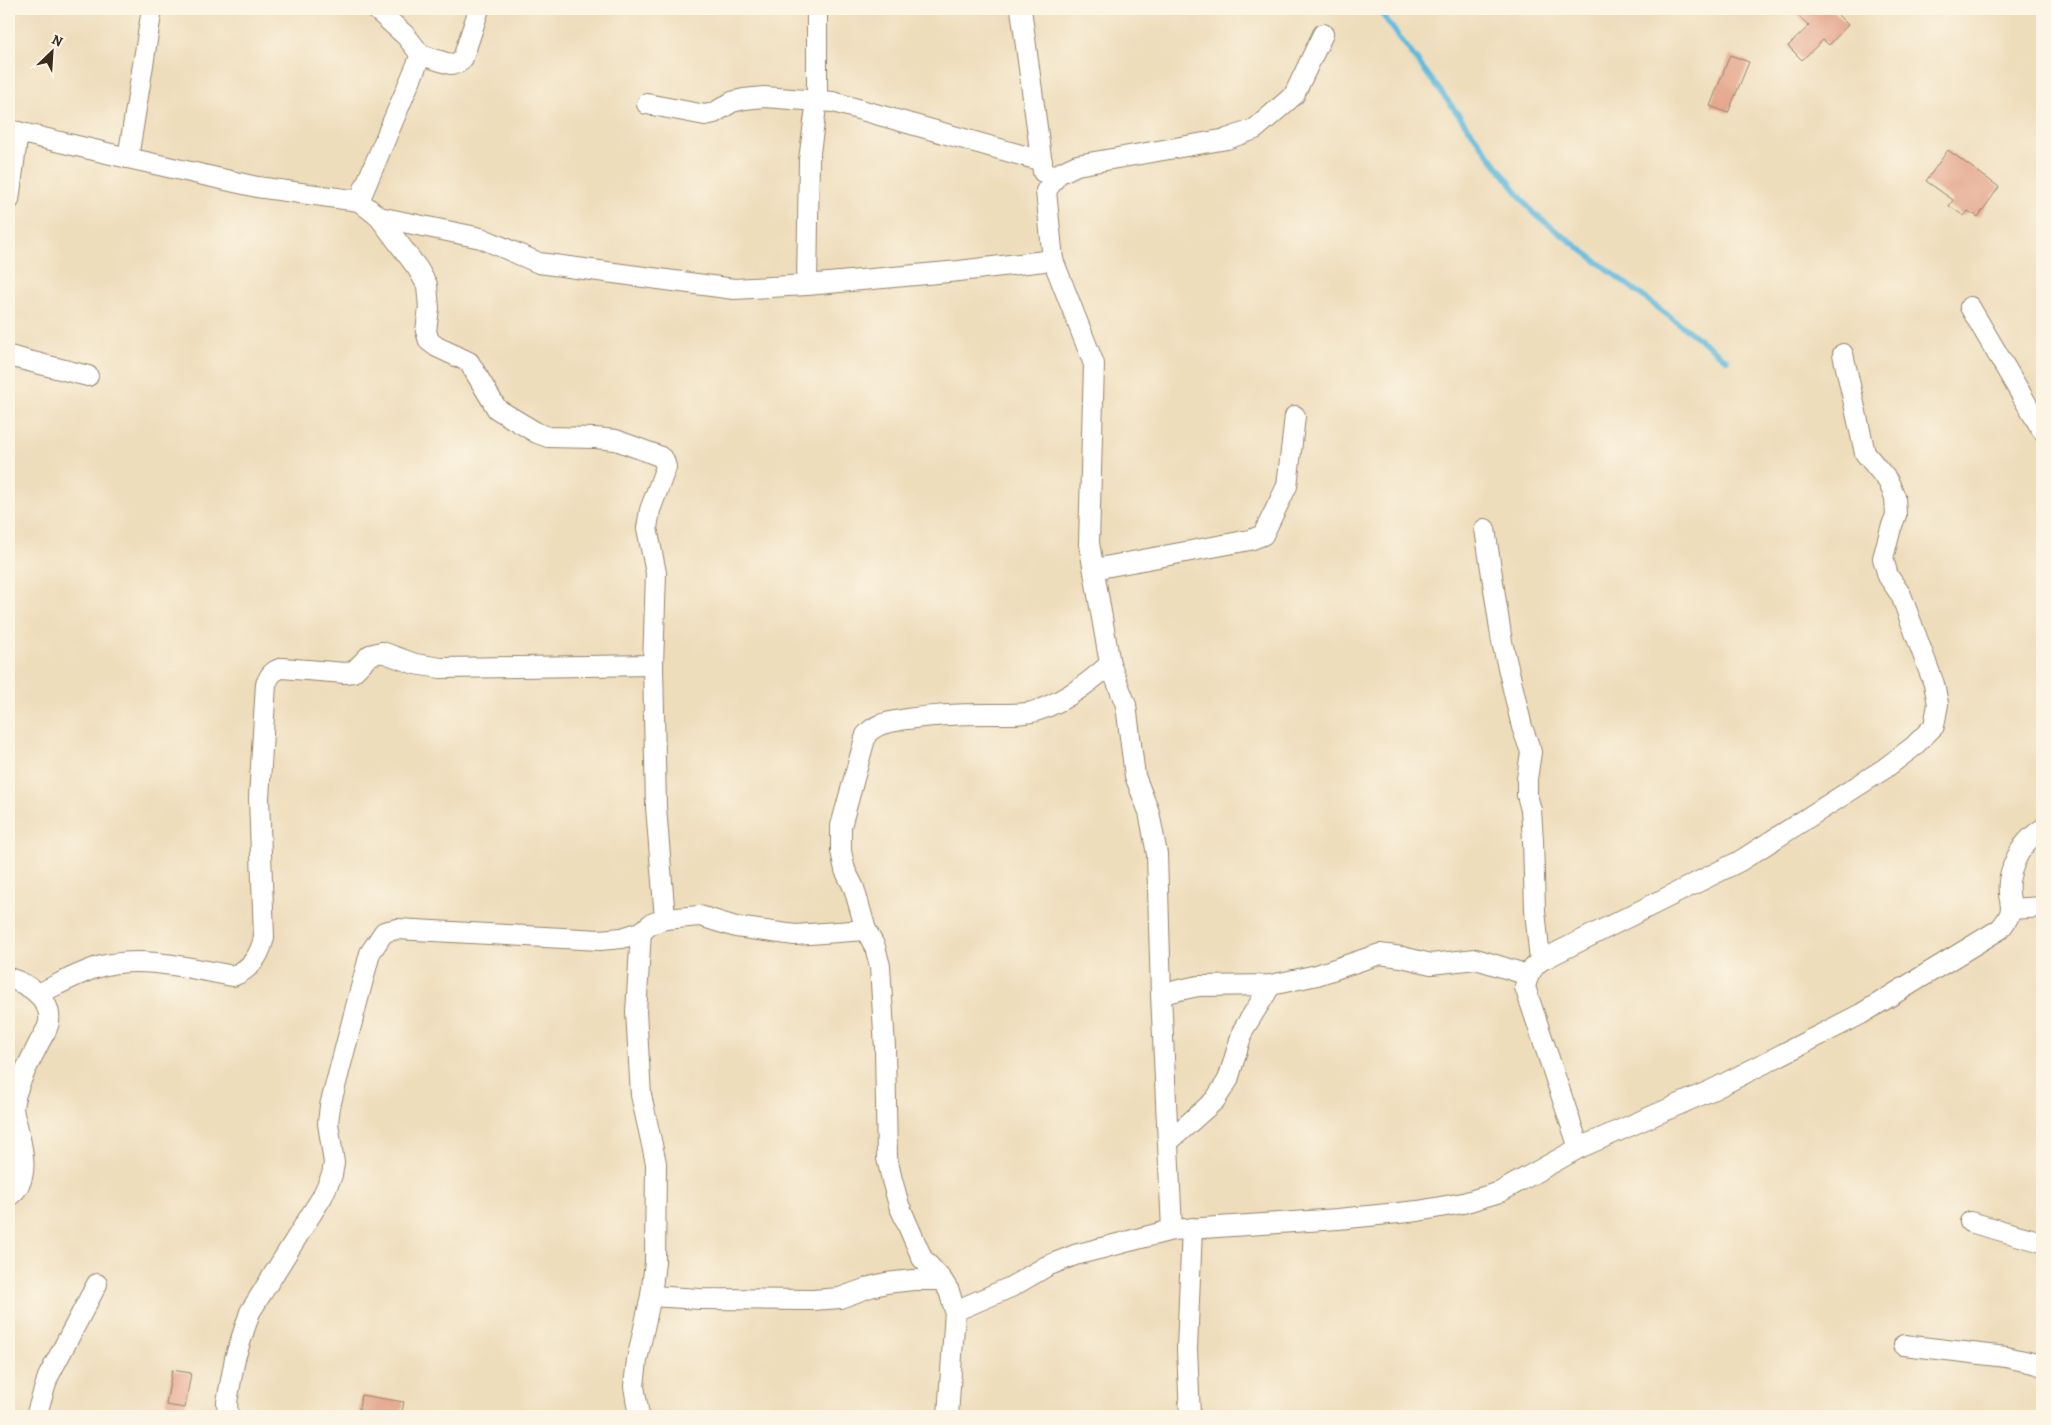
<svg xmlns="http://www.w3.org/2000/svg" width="2051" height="1425" font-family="Alegreya,serif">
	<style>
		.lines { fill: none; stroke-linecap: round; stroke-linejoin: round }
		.stream { stroke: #61bade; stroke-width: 5.5 }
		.building { fill: #e3a187 }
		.minor-casing { stroke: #94846c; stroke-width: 22 }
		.minor { stroke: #fff; stroke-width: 20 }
	</style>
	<rect width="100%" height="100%" fill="#fcf5e5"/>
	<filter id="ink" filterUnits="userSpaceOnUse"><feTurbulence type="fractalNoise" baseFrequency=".02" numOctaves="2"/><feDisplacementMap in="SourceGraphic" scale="10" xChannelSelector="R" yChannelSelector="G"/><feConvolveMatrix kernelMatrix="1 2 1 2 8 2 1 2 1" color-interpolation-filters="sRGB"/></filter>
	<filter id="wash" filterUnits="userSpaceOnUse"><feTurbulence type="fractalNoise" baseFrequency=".0096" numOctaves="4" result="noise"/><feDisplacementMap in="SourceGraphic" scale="20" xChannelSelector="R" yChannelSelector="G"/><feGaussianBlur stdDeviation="1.12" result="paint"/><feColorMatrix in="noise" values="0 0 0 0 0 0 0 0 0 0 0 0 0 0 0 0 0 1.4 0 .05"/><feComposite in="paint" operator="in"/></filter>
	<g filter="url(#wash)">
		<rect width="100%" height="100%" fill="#edb"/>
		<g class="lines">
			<polyline class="stream" points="1378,9 1533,213 1727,360"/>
		</g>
		<g id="blocks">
			<g class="building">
				<polygon points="1791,9 1832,9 1848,25 1829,45 1823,40 1802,60 1788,46 1809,26"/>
				<polygon points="1730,55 1749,62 1728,113 1710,106"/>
				<polygon points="1948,150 1999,187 1978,217 1968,211 1964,216 1949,206 1953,200 1926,181"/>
				<polygon points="172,1370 191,1373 185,1408 166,1405"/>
				<polygon points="361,1395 404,1402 401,1416 358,1416"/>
			</g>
		</g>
	</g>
	<g filter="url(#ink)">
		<use href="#blocks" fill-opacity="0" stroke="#94846c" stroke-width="1"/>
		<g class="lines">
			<g class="minor-casing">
				<g id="minor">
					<polyline points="376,9 406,36 421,55 450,64 458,63 463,58 479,9"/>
					<polyline points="1021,9 1043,172"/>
					<polyline points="421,55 359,201 379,217 418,269 427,285 429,308 426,331 429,341 437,347 469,362 497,409 537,433 548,437 595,438 616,440 659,456 664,460 666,467 650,510 647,528 656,573 653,665 656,807 665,919"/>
					<polyline points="647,104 705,115 714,113 732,102 744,99 764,97 833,102 1042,161"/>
					<polyline points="9,130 128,158 152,9"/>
					<polyline points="128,158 257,187 359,201"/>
					<polyline points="9,200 18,132"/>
					<polyline points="379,217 481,238 539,263 734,289 807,285 959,271 1053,260"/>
					<polyline points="807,285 809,160 817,100 817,9"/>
					<polyline points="1970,307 2042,430"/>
					<polyline points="9,356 88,376"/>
					<polyline points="1485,529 1502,642 1522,727 1531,752 1527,779 1527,795 1531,810 1533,840 1535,910 1540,961"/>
					<polyline points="1094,569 1250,540 1263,535 1287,486 1295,416"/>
					<polyline points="1110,664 1126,705 1135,776 1149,812 1157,854 1161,994 1172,1230"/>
					<polyline points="2012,909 2042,907"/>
					<path d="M 9,978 C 28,984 52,999 49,1022 C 48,1029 42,1037 39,1043 C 29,1063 17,1084 13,1106 C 13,1112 15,1119 17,1125 C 22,1147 32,1180 9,1196"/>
					<path d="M 38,994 C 57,985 75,975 95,968 C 138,954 189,968 233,976 C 251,969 260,956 264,937 L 259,798 L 266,684 C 270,675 272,671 282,668 L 345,673 L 353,672 L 370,655 L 382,652 L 415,664 L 441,668 L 653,665"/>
					<polyline points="1161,994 1198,986 1271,985 1317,975 1380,954 1402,957 1431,964 1476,959 1528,975"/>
					<polyline points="1168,1142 1215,1100 1228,1080 1243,1030 1271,985"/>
					<path d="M 1579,1148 L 1525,987 C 1528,975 1531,969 1540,961 L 1740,861 L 1884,769 L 1913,747 L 1934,726 L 1938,704 L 1934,684 L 1901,595 L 1888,576 L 1883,558 L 1891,528 L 1896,515 L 1895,497 L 1888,481 L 1865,453 L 1843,354"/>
					<polyline points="1970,1222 2042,1242"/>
					<polyline points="651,1296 700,1299 813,1300 840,1298 870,1287 886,1283 913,1280 942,1280"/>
					<path d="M 955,1311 L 1011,1287 L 1047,1266 L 1075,1255 L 1172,1230 L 1338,1219 L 1418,1211 L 1463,1203 L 1500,1192 L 1579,1148 L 1712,1090 L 1861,1014 L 2000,929 C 2020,905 2006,906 2009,881 C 2011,869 2018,851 2027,842 C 2031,837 2037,833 2042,829"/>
					<polyline points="1904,1345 2006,1357 2042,1365"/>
					<polyline points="36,1416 48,1377 97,1284"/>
					<polyline points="228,1416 227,1402 235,1358 250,1312 322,1197 332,1175 334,1163 328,1123 330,1106 370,953 384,932 397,929 600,940 622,938 641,932 651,924 665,919 700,916 736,927 795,935 866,930"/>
					<polyline points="639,1416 634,1386 637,1360 651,1296 655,1262 656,1163 641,1095 636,1012 641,932"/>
					<path d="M 948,1416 L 955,1311 L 949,1291 L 942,1280 L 922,1258 L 899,1205 L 892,1180 L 887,1158 L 885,1048 L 880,966 L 875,947 L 866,930 L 854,888 L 845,870 L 841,851 L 841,826 L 866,735 C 877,722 891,722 907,719 C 934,715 960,714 987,714 C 1002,714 1017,715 1032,712 C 1061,704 1088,684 1110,664 L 1089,543 L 1094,364 L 1053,260 L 1046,191 L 1058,174 L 1077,165 L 1227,139 L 1255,129 L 1294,95 L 1323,34"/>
					<polyline points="1190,1416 1187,1349 1192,1228"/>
				</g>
			</g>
			<use href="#minor" class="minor"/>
		</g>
	</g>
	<rect width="2051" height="1425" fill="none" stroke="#fcf5e5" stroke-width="30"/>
	<g transform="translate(52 52) rotate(25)" stroke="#fcf5e5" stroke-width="4" paint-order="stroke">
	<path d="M0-4L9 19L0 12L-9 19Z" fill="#3b2a1e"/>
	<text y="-8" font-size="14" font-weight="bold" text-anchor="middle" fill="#3b2a1e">N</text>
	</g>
</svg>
